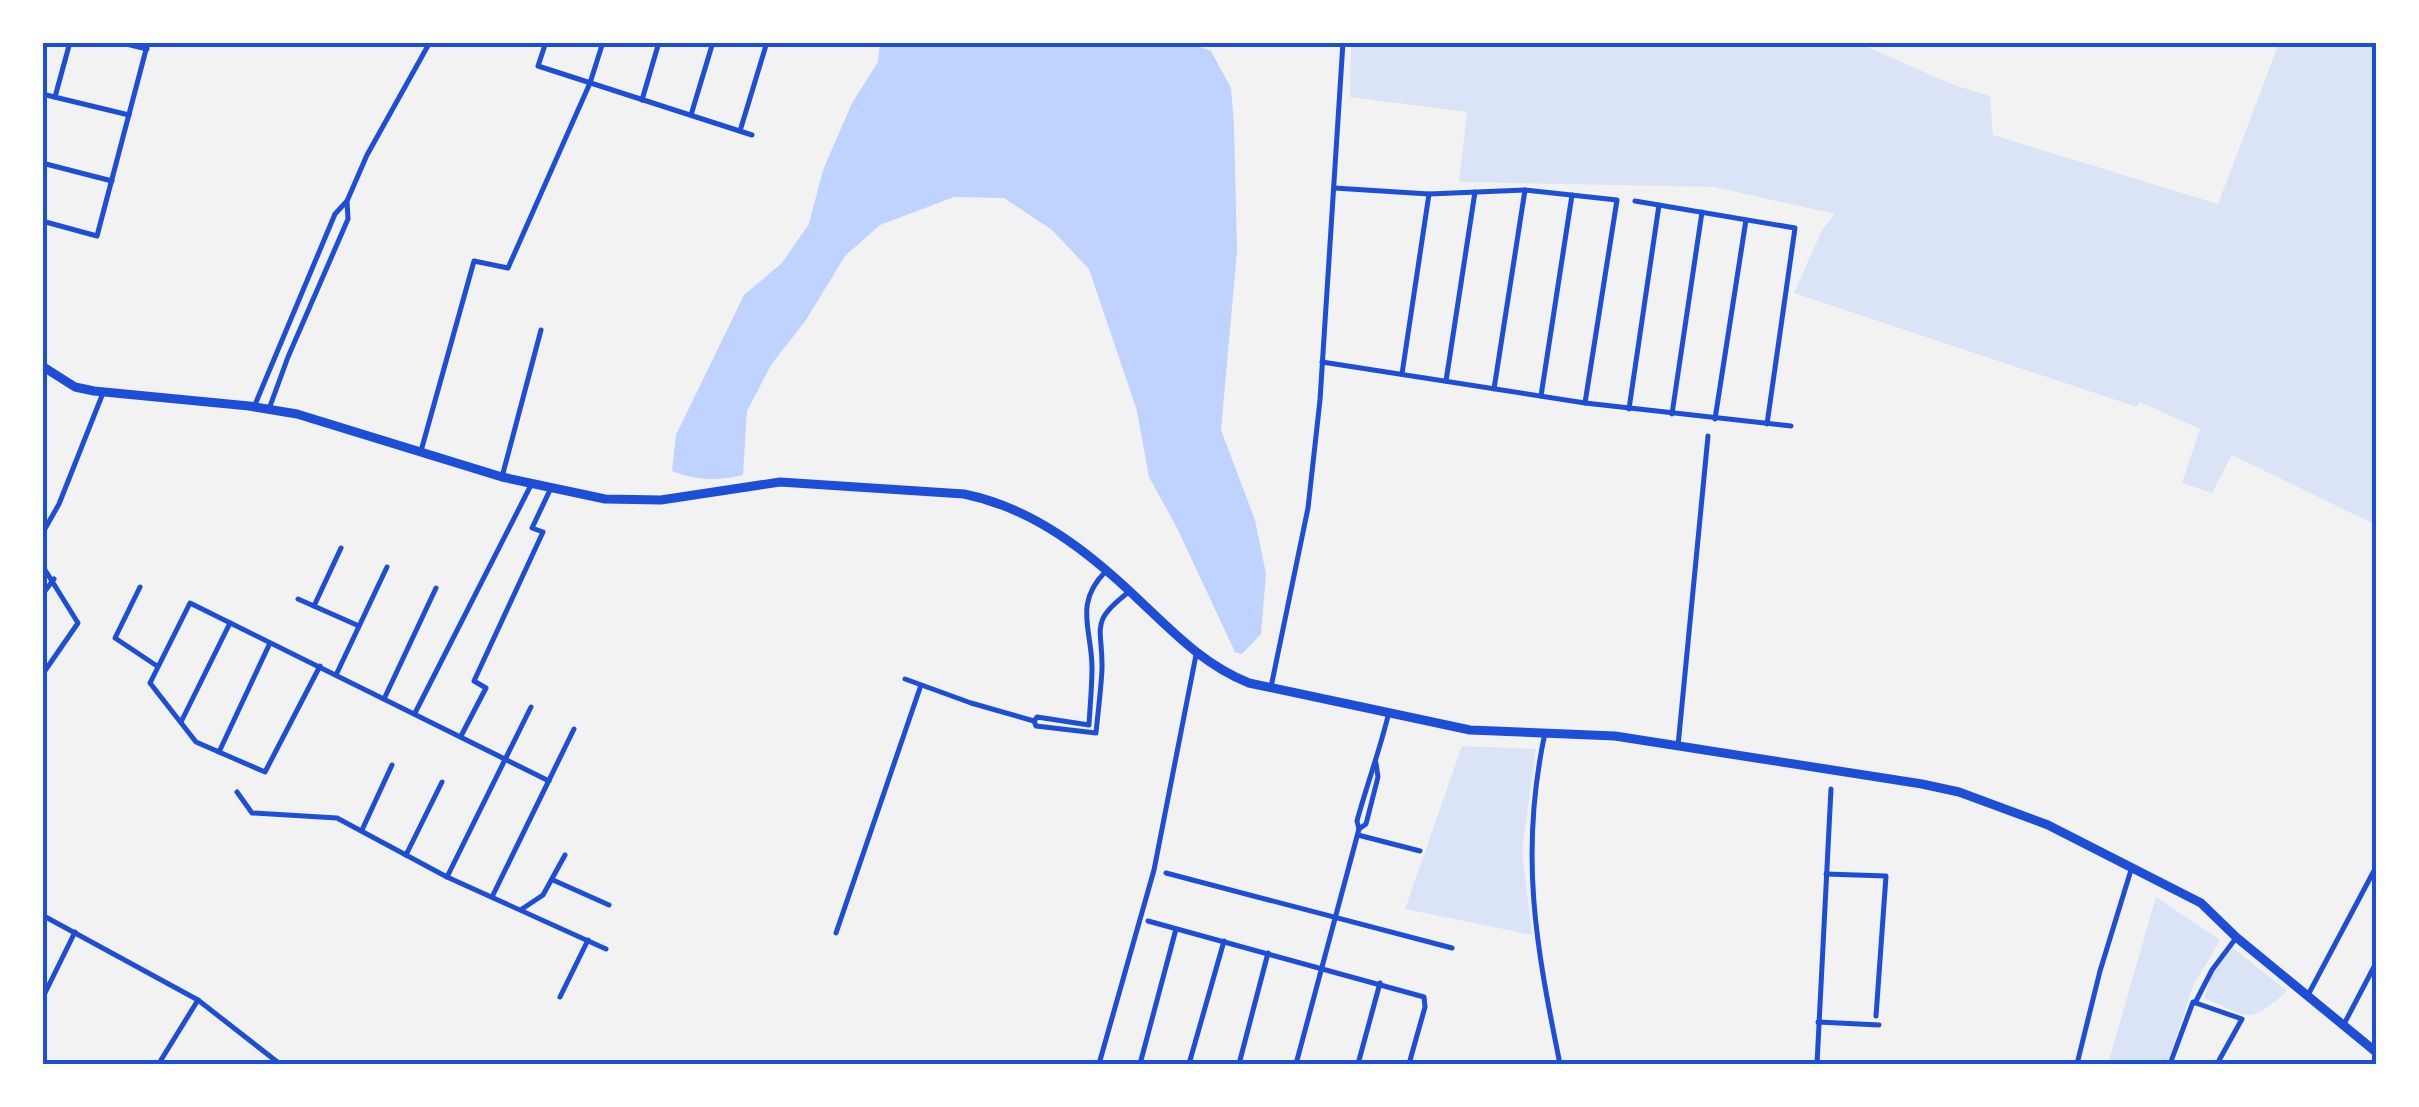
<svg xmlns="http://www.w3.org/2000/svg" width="2419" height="1107" font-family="Poppins,sans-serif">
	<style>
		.green { fill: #dbe4f7 }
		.water { fill: #bfd3fe }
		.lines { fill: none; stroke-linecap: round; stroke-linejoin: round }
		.minor { stroke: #1d4ed8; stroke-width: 5 }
		.trunk { stroke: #1d4ed8; stroke-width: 9 }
		.neatline { fill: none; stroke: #1d4ed8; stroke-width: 4 }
	</style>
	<rect width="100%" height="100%" fill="#f2f2f2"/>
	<g class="green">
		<polygon points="1351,43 1858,43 1954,85 1990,96 1993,135 2218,204 2279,43 2376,43 2376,525 2232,455 2212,493 2182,483 2200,429 2140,402 2137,407 1794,293 1822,230 1835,214 1714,187 1459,182 1467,112 1350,97"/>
		<polygon points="1462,746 1536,749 1522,851 1532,935 1405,909"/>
		<polygon points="2156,897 2220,940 2193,986 2167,1064 2108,1064"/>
		<path d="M 2233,948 L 2287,991 C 2247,1027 2250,1016 2204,998 L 2213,973 Z"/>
	</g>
	<path class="water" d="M 1189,43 L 1211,51 L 1231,88 L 1234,125 L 1237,251 L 1221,430 L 1255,520 L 1266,574 L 1261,634 L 1242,654 L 1235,652 L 1176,526 L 1149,477 L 1137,411 L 1089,269 L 1052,230 L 1004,198 L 954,197 L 880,225 L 845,256 L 806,320 L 771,365 L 747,411 L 743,475 C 717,481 698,481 672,471 L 676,435 L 744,295 L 782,263 L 809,224 L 823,170 L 852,103 L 878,62 L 880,43 Z"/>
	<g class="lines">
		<g class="minor">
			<polyline points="118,42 147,49"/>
			<polyline points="546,42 538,66 752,135"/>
			<polyline points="42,94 129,115"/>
			<polyline points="55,97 70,42"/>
			<polyline points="642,100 659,42"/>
			<polyline points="691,115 713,42"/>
			<polyline points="740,131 767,42"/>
			<polyline points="42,163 112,181"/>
			<polyline points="1334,188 1429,194 1525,190 1617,200 1585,403"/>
			<polyline points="347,201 367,155 430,42"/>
			<polyline points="1635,201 1795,228 1767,424"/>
			<polyline points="42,221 97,236 148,42"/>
			<polyline points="1322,362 1585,403 1791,426"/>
			<polyline points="1402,374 1429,194"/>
			<polyline points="1446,381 1475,192"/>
			<polyline points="1494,389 1525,190"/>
			<polyline points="1541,396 1572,195"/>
			<polyline points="254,407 335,214 347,201 348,219 288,357 269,409"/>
			<polyline points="1629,409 1659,205"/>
			<polyline points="1672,414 1702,212"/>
			<polyline points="1715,419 1746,220"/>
			<polyline points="421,451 474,261 508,268 590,83 603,42"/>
			<polyline points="502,477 541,330"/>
			<polyline points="42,534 59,504 103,393"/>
			<polyline points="42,565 78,623 42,675"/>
			<polyline points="140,587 115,638 157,666"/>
			<polyline points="42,595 54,579"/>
			<polyline points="298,599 359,626"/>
			<polyline points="314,606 341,548"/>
			<path d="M 320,666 L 265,772 L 196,742 L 150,683 L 190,603 C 310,662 430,721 549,781"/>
			<polyline points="336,675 387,567"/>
			<path d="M 905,679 L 971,703 L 1034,721 L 1036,726 L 1096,733 C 1098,712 1101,690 1102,669 C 1103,626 1088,623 1130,591"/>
			<polyline points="1271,687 1308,508 1320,400 1343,42"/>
			<polyline points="384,699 436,588"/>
			<polyline points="415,713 531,485"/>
			<path d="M 1035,720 L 1037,717 L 1089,725 C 1090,706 1092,687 1092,668 C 1092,629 1073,604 1106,571"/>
			<polyline points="181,722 230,623"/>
			<path d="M 1545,733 C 1519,854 1536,946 1560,1064"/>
			<polyline points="461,736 486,688 474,681 543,532 532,528 550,490"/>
			<polyline points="1678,746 1708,436"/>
			<polyline points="219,752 270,643"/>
			<polyline points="237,792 252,813 337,818 447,877 606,949"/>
			<polyline points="1359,829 1366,824 1378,777 1376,763"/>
			<polyline points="362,830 392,765"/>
			<polyline points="1358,835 1420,851"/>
			<polyline points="406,855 442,782"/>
			<polyline points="1166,873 1452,948"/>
			<polyline points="1826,874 1886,876 1876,1016"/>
			<polyline points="447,877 531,707"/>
			<polyline points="553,880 609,905"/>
			<polyline points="492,897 574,729"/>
			<polyline points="522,909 543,895 565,855"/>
			<polyline points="42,915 198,1000 280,1064"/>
			<polyline points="1148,921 1424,997 1425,1007 1409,1064"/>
			<polyline points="836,933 921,685"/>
			<polyline points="2308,995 2376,867"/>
			<polyline points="560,997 588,940"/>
			<polyline points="42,999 75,932"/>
			<polyline points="2195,1003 2212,970 2236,938"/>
			<polyline points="1818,1022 1879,1025"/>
			<polyline points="2343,1026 2376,963"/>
			<polyline points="161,1060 198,1000"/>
			<polyline points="1099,1064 1154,870 1196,655"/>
			<polyline points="1140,1064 1176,929"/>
			<polyline points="1189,1064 1224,941"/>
			<polyline points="1239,1064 1268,953"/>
			<path d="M 1296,1064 L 1359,829 L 1357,821 C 1367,784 1380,750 1389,712"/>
			<polyline points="1358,1064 1380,983"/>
			<polyline points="1817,1064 1831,789"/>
			<polyline points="2077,1064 2100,971 2131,870"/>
			<polyline points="2170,1064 2193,1002 2242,1019 2217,1064"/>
		</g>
		<path class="trunk" d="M 42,366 L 75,387 L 94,391 L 249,406 L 297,414 L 502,477 L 605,499 L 661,500 L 780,482 L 964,494 C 1033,508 1089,552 1139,600 C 1174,633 1204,665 1249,683 L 1470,730 L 1615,736 L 1922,784 L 1959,792 L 2048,825 L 2201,903 L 2236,937 L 2376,1052"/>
	</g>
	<rect width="2419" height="1107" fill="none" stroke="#ffffff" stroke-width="90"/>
	<rect x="45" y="45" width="2329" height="1017" class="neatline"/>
</svg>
